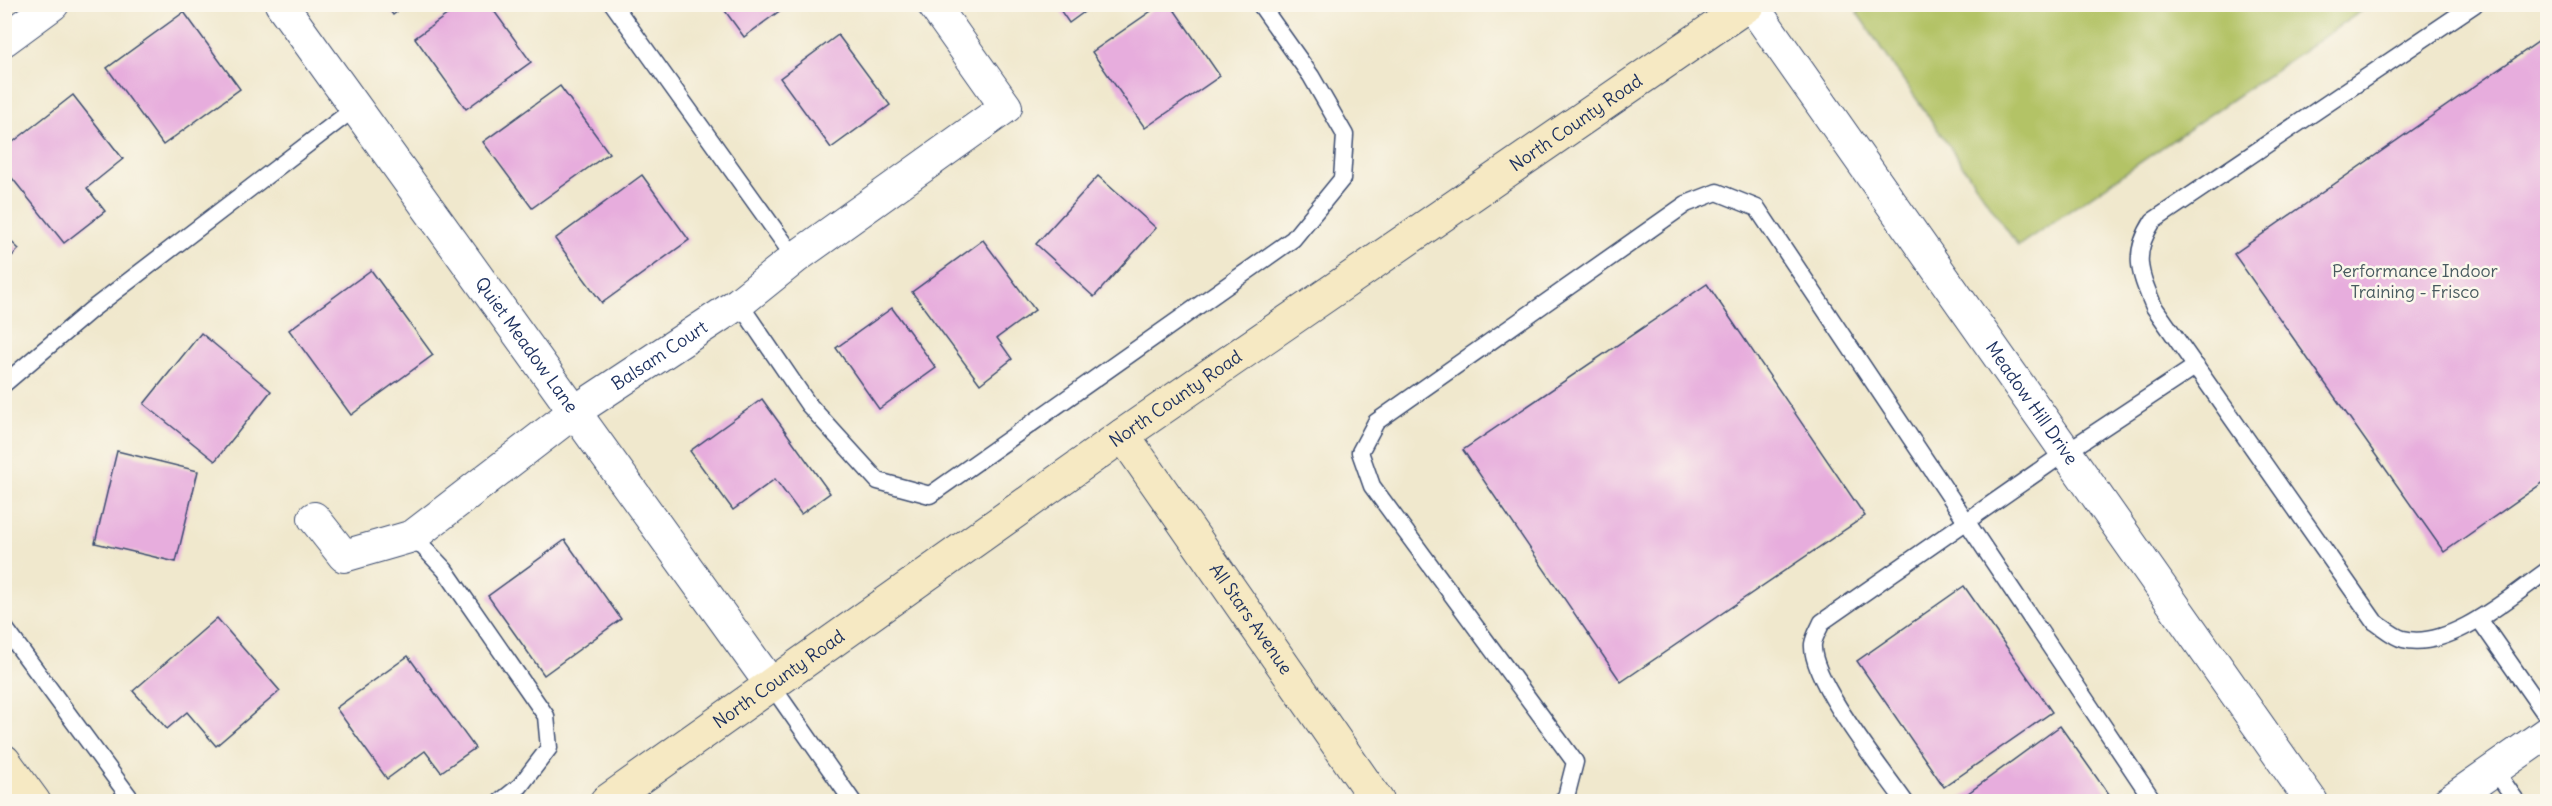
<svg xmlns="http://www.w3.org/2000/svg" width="2552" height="806" font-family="Delius,sans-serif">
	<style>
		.green { fill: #b3c366; stroke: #677962; stroke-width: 1.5 }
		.building { fill: #e7addd }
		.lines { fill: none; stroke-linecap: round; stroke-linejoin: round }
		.lane-casing { stroke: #3b4b6f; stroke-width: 19 }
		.street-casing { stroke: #3b4b6f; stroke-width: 34 }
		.secondary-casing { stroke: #3b4b6f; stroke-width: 35 }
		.lane { stroke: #fff; stroke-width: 16 }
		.street { stroke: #fff; stroke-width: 32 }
		.secondary { stroke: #f6e9c3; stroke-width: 33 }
		.labels { text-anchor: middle; stroke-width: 5; stroke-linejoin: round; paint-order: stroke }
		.street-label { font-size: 18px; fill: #1b2f5e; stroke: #fbf7ec }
		.park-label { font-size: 18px; fill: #495b60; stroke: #fbf7ec }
	</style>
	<rect width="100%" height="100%" fill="#fbf7ec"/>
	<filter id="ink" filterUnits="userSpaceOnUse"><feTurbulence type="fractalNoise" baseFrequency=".0167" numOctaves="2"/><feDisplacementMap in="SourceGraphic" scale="12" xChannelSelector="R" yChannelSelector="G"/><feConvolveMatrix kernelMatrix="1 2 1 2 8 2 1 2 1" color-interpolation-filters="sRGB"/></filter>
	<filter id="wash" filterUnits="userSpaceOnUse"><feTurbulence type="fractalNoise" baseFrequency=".008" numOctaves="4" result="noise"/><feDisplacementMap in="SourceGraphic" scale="24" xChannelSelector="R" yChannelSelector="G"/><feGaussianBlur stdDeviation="1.35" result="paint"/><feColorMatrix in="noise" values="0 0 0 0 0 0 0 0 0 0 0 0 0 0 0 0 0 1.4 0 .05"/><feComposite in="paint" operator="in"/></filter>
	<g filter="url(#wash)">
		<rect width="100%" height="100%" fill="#f0e8cd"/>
		<polygon class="green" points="1869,4 2370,4 2370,5 2018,246 1857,13"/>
		<g id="blocks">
			<g class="building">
				<polygon points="385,4 407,4 393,15"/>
				<polygon points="462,4 489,4 531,62 466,109 415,38"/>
				<polygon points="720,4 789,4 744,37"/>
				<polygon points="1056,4 1095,4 1069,23"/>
				<polygon points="1160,5 1171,5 1220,76 1145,128 1092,52"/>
				<polygon points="184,12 240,89 163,145 107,68"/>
				<polygon points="838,35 890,105 831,148 780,78"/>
				<polygon points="2548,35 2548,479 2444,552 2234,254"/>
				<polygon points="560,86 609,153 532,208 483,142"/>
				<polygon points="73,95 123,159 87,188 105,211 64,243 4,168 4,149"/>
				<polygon points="642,175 689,240 602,303 555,239"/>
				<polygon points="1098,176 1156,228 1094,297 1036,244"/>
				<polygon points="4,235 19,249 4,264"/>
				<polygon points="983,240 1035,310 997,338 1012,359 980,384 912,292"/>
				<polygon points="371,270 433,355 351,415 289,330"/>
				<polygon points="1707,284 1865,516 1621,682 1463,450"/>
				<polygon points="892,308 936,368 879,409 836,348"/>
				<polygon points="201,333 271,391 215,461 144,404"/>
				<polygon points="762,399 830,493 801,514 775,479 733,510 690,451"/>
				<polygon points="117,451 198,471 176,562 95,543"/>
				<polygon points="565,540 621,619 544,675 488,596"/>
				<polygon points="1964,586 2052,712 1944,787 1857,661"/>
				<polygon points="217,618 280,691 216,746 187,712 167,729 133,691"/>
				<polygon points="408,656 475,748 441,772 425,751 387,779 336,708"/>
				<polygon points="2060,726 2114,802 1956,802"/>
			</g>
		</g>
	</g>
	<g filter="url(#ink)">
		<use href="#blocks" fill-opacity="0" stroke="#3b4b6f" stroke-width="1.5"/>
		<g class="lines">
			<g class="lane-casing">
				<g id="lane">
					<polyline points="613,4 795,258"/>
					<path d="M 2475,4 L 2153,221 C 2131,255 2140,273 2154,307 L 2375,622 C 2383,627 2394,637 2403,639 C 2450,651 2512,595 2548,570"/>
					<polyline points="739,303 808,404 878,481 930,495 1293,239 1342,179 1345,135 1311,76 1260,4"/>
					<polyline points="4,384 91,310 355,108"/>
					<polyline points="413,536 445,570 546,716 549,748 520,786 500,802"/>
					<polyline points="2479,619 2548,718"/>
					<polyline points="4,627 133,802"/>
					<polyline points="772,686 853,802"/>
					<polyline points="2494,769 2517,802"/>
					<polyline points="1560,802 1566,797 1575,762 1372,486 1360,452 1376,422 1686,204 1717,192 1757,208 2154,802"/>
					<path d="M 1905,802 C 1882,769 1810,680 1813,644 C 1814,637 1819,629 1822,622 L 2066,452 L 2196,366"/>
				</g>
			</g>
			<g class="street-casing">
				<g id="street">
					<path id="s1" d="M 281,4 L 772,686"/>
					<path id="s2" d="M 1751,4 L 2312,802"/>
					<polyline points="4,40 53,4"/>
					<path id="s3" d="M 314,518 L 344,556 L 413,536 L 574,412 L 739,303 L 795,258 L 1006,107 L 933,4"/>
					<polyline points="2448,802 2548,732"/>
				</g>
			</g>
			<g class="secondary-casing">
				<g id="secondary">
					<path id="s4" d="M 1123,435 L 1378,802"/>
					<polyline points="4,761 34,802"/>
					<path id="s5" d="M 606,802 L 1123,435 L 1749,4"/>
				</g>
			</g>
			<use href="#lane" class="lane"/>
			<use href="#street" class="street"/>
			<use href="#secondary" class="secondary"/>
		</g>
	</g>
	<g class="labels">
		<g class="street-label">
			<text dy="6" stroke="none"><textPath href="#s5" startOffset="1184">North County Road</textPath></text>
			<text dy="6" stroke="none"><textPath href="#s1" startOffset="420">Quiet Meadow Lane</textPath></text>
			<text dy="6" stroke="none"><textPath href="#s3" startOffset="426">Balsam Court</textPath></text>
			<text dy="6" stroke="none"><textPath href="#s5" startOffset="698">North County Road</textPath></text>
			<text dy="6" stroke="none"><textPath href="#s2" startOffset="488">Meadow Hill Drive</textPath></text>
			<text dy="6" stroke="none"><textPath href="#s4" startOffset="224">All Stars Avenue</textPath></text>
			<text dy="6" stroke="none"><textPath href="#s5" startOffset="212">North County Road</textPath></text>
		</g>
		<g class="park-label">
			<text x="2415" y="277">Performance Indoor<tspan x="2415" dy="21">Training - Frisco</tspan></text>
		</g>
	</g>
	<rect width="2552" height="806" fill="none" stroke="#fbf7ec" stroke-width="24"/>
</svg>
